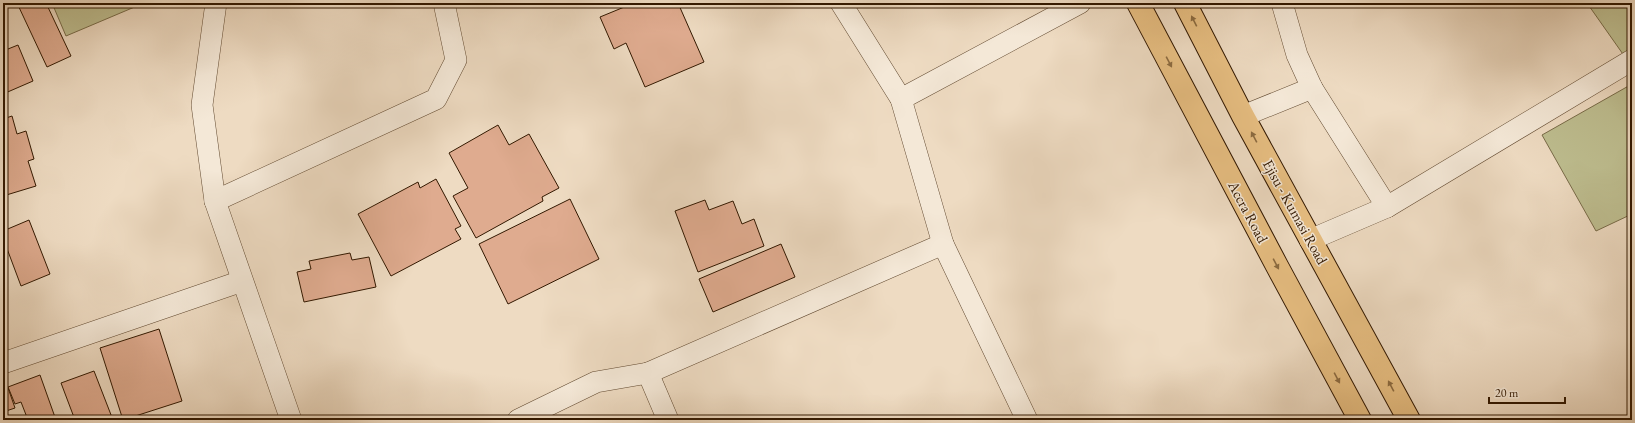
<svg xmlns="http://www.w3.org/2000/svg" width="1635" height="423" font-family="'EB Garamond',serif">
	<style>
		.green { fill: #bebe90; stroke: #786b48 }
		.building { fill: #dfab8f; stroke: #321800 }
		.lines { fill: none; stroke-linecap: round; stroke-linejoin: round }
		.street-casing { stroke: #614930; stroke-width: 22 }
		.highway-casing { stroke: #321800; stroke-width: 24 }
		.street { stroke: #f4e8d7; stroke-width: 21 }
		.highway { stroke: #e7be81; stroke-width: 22 }
		.oneway { fill: #8c6b40 }
		.labels { text-anchor: middle; stroke-width: 3; stroke-linejoin: round; paint-order: stroke }
		.street-label { font-size: 15px; fill: #321800; stroke: #f4e8d7 }
	</style>
	<rect width="100%" height="100%" fill="#eedbc2"/>
	<filter id="stains"><feTurbulence type="fractalNoise" baseFrequency=".005" numOctaves="4"/><feColorMatrix values="0 0 0 0 .2 0 0 0 0 .09 0 0 0 0 .02 0 0 0 .5 -.17"/></filter>
	<radialGradient id="worn" r=".72"><stop offset=".6" stop-color="#630" stop-opacity="0"/><stop offset="1" stop-color="#630" stop-opacity=".3"/></radialGradient>
	<g class="green">
		<polygon points="52,3 144,3 66,36"/>
		<polygon points="1587,3 1632,3 1632,67"/>
		<polygon points="1632,84 1632,214 1596,231 1542,135"/>
	</g>
	<g class="building">
		<polygon points="17,3 46,3 71,56 47,67"/>
		<polygon points="634,3 678,3 704,62 645,87 626,43 614,49 600,17"/>
		<polygon points="18,45 33,81 3,94 3,51"/>
		<polygon points="12,116 17,134 26,131 34,159 28,161 36,186 3,196 3,119"/>
		<polygon points="498,125 509,145 529,134 559,188 542,197 543,201 476,238 453,196 468,188 449,153"/>
		<polygon points="436,179 461,226 455,229 461,239 391,276 358,214 418,182 420,188"/>
		<polygon points="570,199 599,259 508,304 479,244"/>
		<polygon points="705,200 709,210 733,201 742,224 754,219 764,246 698,272 675,211"/>
		<polygon points="29,220 50,274 21,286 3,238 3,231"/>
		<polygon points="781,244 795,277 713,312 699,279"/>
		<polygon points="350,253 352,260 369,257 376,287 304,302 297,272 311,269 309,261"/>
		<polygon points="159,329 182,401 123,420 100,348"/>
		<polygon points="94,371 113,420 75,420 61,383"/>
		<polygon points="40,375 56,420 28,420 21,402 15,404 8,387"/>
		<polygon points="7,385 15,408 3,412 3,386"/>
	</g>
	<g class="lines">
		<g class="street-casing">
			<g id="street">
				<polyline points="216,3 202,105 215,201 291,420"/>
				<polyline points="841,3 901,99 943,244 1027,420"/>
				<polyline points="1282,3 1297,55 1312,88 1387,207"/>
				<polyline points="901,99 1080,3"/>
				<polyline points="1243,116 1312,88"/>
				<polyline points="215,201 436,99 456,60 444,3"/>
				<polyline points="1310,240 1387,207 1632,60"/>
				<polyline points="3,363 242,281"/>
				<polyline points="648,373 668,420"/>
				<polyline points="518,420 596,382 648,373 943,244"/>
			</g>
		</g>
		<g class="highway-casing">
			<g id="highway">
				<polyline points="1138,3 1277,266 1360,420"/>
				<polyline points="1185,3 1243,116 1409,420"/>
			</g>
		</g>
		<use href="#street" class="street"/>
		<use href="#highway" class="highway"/>
	</g>
	<defs><path id="oneway-solid" d="M-6-.8H1V-3.2L6.5 0L1 3.2V.8H-6Z"/></defs>
	<g class="oneway">
		<use href="#oneway-solid" transform="translate(1194 21) rotate(-117)"/>
		<use href="#oneway-solid" transform="translate(1169 62) rotate(62)"/>
		<use href="#oneway-solid" transform="translate(1254 137) rotate(-118)"/>
		<use href="#oneway-solid" transform="translate(1276 264) rotate(62)"/>
		<use href="#oneway-solid" transform="translate(1337 378) rotate(62)"/>
		<use href="#oneway-solid" transform="translate(1391 386) rotate(-118)"/>
	</g>
	<g class="labels">
		<g class="street-label">
			<text transform="translate(1248 212) rotate(62)" y="5">Accra Road</text>
			<text transform="translate(1295 212) rotate(61)" y="5">Ejisu - Kumasi Road</text>
		</g>
	</g>
	<rect width="1635" height="423" fill="none" stroke="#eedbc2" stroke-width="16"/>
	<rect x="4" y="4" width="1627" height="415" fill="none" stroke="#321800" stroke-width="2"/>
	<rect x="8" y="8" width="1619" height="407" fill="none" stroke="#321800"/>
	<path d="M1489 397v6h76v-6" fill="none" stroke="#321800" stroke-width="2"/>
	<text x="1495" y="397" font-size="12" fill="#321800" stroke="#f4e8d7" stroke-width="3" paint-order="stroke">20 m</text>
	<rect width="100%" height="100%" filter="url(#stains)"/>
	<rect width="100%" height="100%" fill="url(#worn)"/>
</svg>
